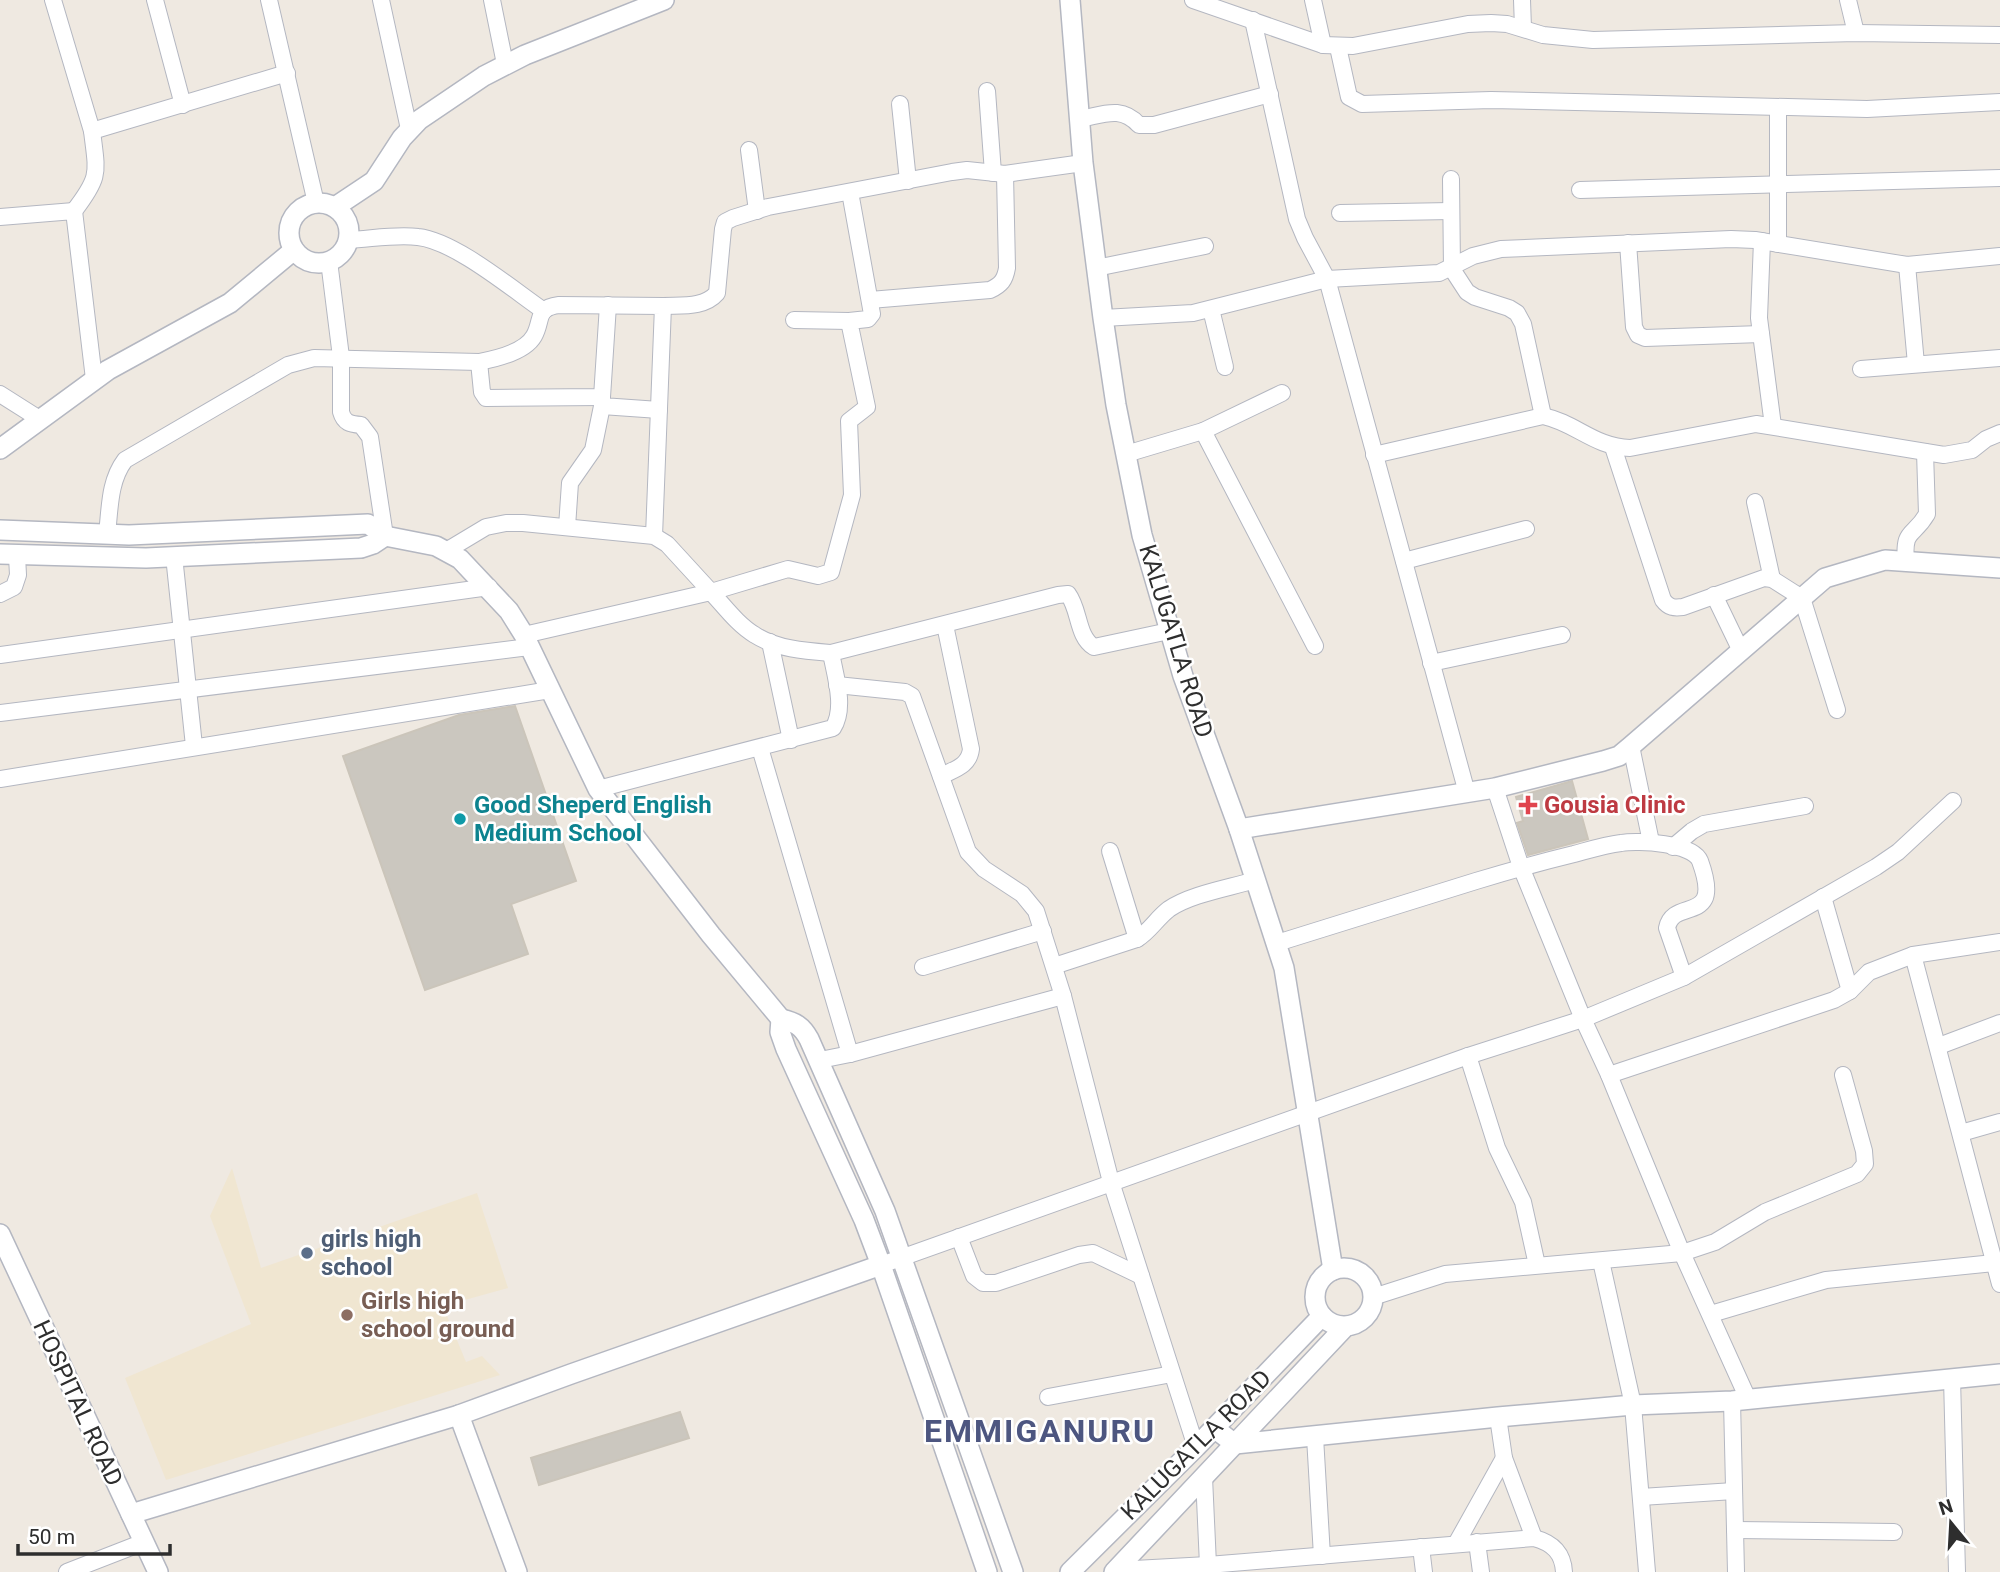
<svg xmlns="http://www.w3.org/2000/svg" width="2000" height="1572" font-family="Roboto,sans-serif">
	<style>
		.education { fill: #f0e6d1 }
		.building { fill: #cbc7bf; stroke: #cbc5ba; stroke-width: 2 }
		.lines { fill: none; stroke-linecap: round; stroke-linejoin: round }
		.minor-casing { stroke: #b4b7c1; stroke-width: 18 }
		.tertiary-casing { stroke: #b4b7c1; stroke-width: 22 }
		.minor { stroke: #fff; stroke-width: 16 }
		.tertiary { stroke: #fff; stroke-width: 19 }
		.health-dot { fill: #e0444e; stroke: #fff; stroke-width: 2.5 }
		.culture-dot { fill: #0f9aa8; stroke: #fff; stroke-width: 2.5 }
		.service-dot { fill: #5c6f8a; stroke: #fff; stroke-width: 2.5 }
		.education-dot { fill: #8d6e63; stroke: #fff; stroke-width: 2.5 }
		.labels { text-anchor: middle; stroke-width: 5; stroke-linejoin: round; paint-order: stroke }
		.street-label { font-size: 24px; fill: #2e2e2e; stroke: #fff }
		.culture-label { font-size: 24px; font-weight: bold; fill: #0d838f; stroke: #fff; text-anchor: start }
		.health-label { font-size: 24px; font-weight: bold; fill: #be3a42; stroke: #fff; text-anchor: start }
		.service-label { font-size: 24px; font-weight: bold; fill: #4e5e75; stroke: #fff; text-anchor: start }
		.education-label { font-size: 24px; font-weight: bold; fill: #785e54; stroke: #fff; text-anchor: start }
		.district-label { font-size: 32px; font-weight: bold; letter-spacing: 2px; fill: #4d5680; stroke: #fff }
	</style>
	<rect width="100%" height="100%" fill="#efe9e1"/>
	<polygon class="education" points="232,1168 261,1268 477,1193 508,1288 443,1306 466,1362 482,1356 500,1375 166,1480 125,1378 251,1324 210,1216"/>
	<g class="building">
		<polygon points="515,706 576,881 511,904 528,954 425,990 343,756 459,715"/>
		<polygon points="1572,781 1588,839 1528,855 1517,823 1523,821 1516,797"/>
		<polygon points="680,1412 689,1438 539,1485 531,1458"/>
	</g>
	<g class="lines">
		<g class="minor-casing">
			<g id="minor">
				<polyline points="53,0 92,131 287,73"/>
				<polyline points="155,0 183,105"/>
				<polyline points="269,0 316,203"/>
				<polyline points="381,0 409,129"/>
				<polyline points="492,0 505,64"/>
				<polyline points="1193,0 1323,45 1353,46 1468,24 1491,23 1507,24 1543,35 1593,40 1856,33 2000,35"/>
				<polyline points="1313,0 1323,45"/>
				<polyline points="1522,0 1523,28"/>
				<polyline points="1848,0 1856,33"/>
				<polyline points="1253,20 1297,219 1305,238 1327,279 1467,793"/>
				<polyline points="1338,47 1349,97 1362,104 1491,100 1867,109 2000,102"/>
				<polyline points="987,91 993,173"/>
				<polyline points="900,104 908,181"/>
				<polyline points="1778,108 1778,244"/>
				<path d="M 1079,119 C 1103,115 1121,105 1139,125 L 1154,125 L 1270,94"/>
				<polyline points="749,150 757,211"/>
				<polyline points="1451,179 1452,269 1467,292 1475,297 1509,308 1517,313 1523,324 1543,416"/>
				<polyline points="1580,190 2000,178"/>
				<path d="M 74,211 C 101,176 97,173 92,131"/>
				<polyline points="1340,213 1451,211"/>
				<polyline points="0,217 74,211 94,379"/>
				<path d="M 348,240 C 371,239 396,234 418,237 C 455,241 512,289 544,311"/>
				<polyline points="1762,241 1759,318 1773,426"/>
				<polyline points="1628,243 1634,327 1638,335 1645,338 1761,334"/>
				<path d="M 329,261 L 341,357 L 341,412 C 344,423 350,424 361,425 L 370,437 L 385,536"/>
				<polyline points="1907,265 1916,364"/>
				<polyline points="1096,268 1205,246"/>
				<path d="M 870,300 L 990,290 C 1001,285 1005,280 1007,268 L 1005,174"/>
				<path d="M 663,306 C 682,305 704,308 717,293 L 723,229 L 725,222 L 733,218 L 768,207 L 952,172 L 967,170 L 1005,174 L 1083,163"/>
				<polyline points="1211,309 1225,367"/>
				<polyline points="1103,318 1193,313 1327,279 1439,273 1473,256 1501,249 1731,239 1755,240 1907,265 2000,256"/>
				<polyline points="794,320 849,321"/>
				<polyline points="479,362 482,392 486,398 602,397 608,305"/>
				<polyline points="1861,369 2000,358"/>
				<polyline points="0,394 41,420"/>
				<polyline points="602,397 602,406 659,410"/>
				<polyline points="1203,431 1315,646"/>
				<path d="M 1613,447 L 1663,600 C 1669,608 1674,608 1683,607 L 1764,578 L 1772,579 L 1802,598 L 1837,710"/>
				<polyline points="1126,454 1203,431 1282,393"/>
				<path d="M 1374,455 L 1543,416 C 1576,423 1594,447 1630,448 L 1756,424 L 1944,455 L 1972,450 L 1986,439 L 2000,433"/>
				<polyline points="1755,502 1772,579"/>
				<polyline points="567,527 570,483 593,450 602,406"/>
				<path d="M 107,534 C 110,509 109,481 125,460 L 288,365 L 314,358 L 479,362 C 495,359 525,352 534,336 C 543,320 535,308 559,305 L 663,306 L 654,536"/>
				<polyline points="446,551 486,527 506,523 523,523 654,536 667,544 711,592 788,569 818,576 831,572 852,495 849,421 867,407 849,321 868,319 872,314 850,192"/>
				<polyline points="174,556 194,746"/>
				<polyline points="1404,561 1526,529"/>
				<path d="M 1906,562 C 1903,528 1913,538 1927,514 L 1925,452"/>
				<polyline points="0,594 14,587 18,575 17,556"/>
				<polyline points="1714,595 1741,651"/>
				<path d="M 524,635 L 711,592 C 725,607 738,625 755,635 C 777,649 805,651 831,653 L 1058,595 L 1068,594 C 1080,610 1077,637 1094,647 L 1169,631"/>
				<polyline points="770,642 791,740"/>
				<polyline points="0,655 489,587"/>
				<polyline points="1431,663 1562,635"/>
				<polyline points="837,685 905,692 912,696 968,852 984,869 1022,894 1036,911 1063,996 1111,1182 1196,1447"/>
				<polyline points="0,713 529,647"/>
				<polyline points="1631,746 1651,842"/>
				<polyline points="760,748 850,1054"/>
				<path d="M 941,776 C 955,769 969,766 971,749 L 945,625"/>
				<polyline points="0,779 550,690"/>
				<polyline points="1495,788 1521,867 1583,1019 1609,1075 1682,1253 1748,1399"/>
				<path d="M 598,789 L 833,728 C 846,708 835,675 831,653"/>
				<polyline points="1673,847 1692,831 1704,824 1805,806"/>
				<polyline points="1110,851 1137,939"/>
				<polyline points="1823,897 1850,991"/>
				<path d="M 1277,943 C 1343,922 1410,902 1476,881 C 1509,871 1541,862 1574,854 C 1589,850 1605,845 1621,843 C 1638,840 1693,843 1700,861 C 1724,927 1673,896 1667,928 L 1684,977"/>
				<polyline points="1913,955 2000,942"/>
				<path d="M 1054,966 L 1137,939 C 1150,931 1157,918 1169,909 C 1191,894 1229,888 1255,880"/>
				<polyline points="923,967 1043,931"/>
				<polyline points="1939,1046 2000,1023"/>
				<polyline points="1468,1056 1497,1148 1523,1202 1537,1265"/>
				<polyline points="820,1060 850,1054 1063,996"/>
				<polyline points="1609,1075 1834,1000 1850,991 1869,972 1913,955 2000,1284"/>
				<polyline points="1961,1133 2000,1122"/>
				<polyline points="959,1237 974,1276 983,1283 996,1283 1079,1255 1093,1253 1141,1276"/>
				<polyline points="1601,1261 1633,1405 1647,1572"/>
				<polyline points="881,1265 1468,1056 1583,1019 1684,977 1876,867 1898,852 1953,801"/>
				<polyline points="1373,1297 1445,1274 1682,1253 1715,1242 1765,1212 1857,1174 1865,1164 1864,1151 1843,1075"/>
				<polyline points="1711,1314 1826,1280 1994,1263"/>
				<polyline points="1952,1378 1957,1572"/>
				<polyline points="1048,1397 1172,1374"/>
				<polyline points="1732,1401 1736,1572"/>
				<polyline points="1498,1417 1504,1458 1534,1538"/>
				<polyline points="1315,1437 1322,1556"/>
				<polyline points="1204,1477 1208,1565"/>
				<polyline points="1641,1497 1734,1491"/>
				<polyline points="1735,1530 1894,1532"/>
				<polyline points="1477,1542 1481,1572"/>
				<polyline points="1456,1544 1504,1458"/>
				<polyline points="1421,1547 1424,1572"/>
				<path d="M 1116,1570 L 1208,1565 L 1534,1538 C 1553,1543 1563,1553 1564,1572"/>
				<polyline points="67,1572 144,1542"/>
			</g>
		</g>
		<g class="tertiary-casing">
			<g id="tertiary">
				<polyline points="1070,0 1083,163 1103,318 1116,405 1142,535 1183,676 1239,829 1284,968 1333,1270"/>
				<circle cx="319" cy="233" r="30"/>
				<polyline points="335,207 374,181 402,138 419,120 484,76 525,55 664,0"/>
				<polyline points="0,449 108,370 230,303 294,250"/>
				<polyline points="0,530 129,535 368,524 385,536 436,546 460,559 509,611 524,635 598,789 711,935 781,1019"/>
				<polyline points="0,554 146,558 361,548 373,544 385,536"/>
				<polyline points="1239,829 1495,788 1603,761 1619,756 1631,746 1825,578 1885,560 2000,568"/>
				<path d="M 781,1019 C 795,1022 802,1026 809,1039 L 885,1211 L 1013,1572"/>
				<polyline points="781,1019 780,1032 786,1049 864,1220 881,1265 987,1572"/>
				<polyline points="0,1234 158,1572"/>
				<circle cx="1344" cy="1297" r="29"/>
				<polyline points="459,1415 517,1572"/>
				<polyline points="1214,1428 1235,1444 1498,1417 1633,1405 1732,1401 2000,1374"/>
				<polyline points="131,1514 459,1415 571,1374 881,1265"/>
				<polyline points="1070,1572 1196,1447 1322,1316"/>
				<polyline points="1114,1572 1345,1327"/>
			</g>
		</g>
		<use href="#minor" class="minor"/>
		<use href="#tertiary" class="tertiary"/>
	</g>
	<path class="health-dot" d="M1524.5 794.5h7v7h7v7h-7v7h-7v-7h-7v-7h7z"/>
	<circle class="culture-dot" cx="460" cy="819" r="7"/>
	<circle class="service-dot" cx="307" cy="1253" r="7"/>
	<circle class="education-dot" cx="347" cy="1315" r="7"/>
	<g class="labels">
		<g class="street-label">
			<text transform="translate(1176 641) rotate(73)" y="8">KALUGATLA ROAD</text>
			<text transform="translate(78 1403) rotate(65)" y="8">HOSPITAL ROAD</text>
			<text transform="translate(1196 1445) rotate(-45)" y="8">KALUGATLA ROAD</text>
		</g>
		<g class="culture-label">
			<text x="474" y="813">Good Sheperd English<tspan x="474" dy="28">Medium School</tspan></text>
		</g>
		<g class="health-label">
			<text x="1544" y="813">Gousia Clinic</text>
		</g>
		<g class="service-label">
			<text x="321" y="1247">girls high<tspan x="321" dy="28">school</tspan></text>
		</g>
		<g class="education-label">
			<text x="361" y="1309">Girls high<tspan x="361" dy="28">school ground</tspan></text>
		</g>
		<g class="district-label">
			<text x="1040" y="1442">EMMIGANURU</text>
		</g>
	</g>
	<g transform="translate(1951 1523) rotate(342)" stroke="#ffffff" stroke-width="5" paint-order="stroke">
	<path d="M0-5L12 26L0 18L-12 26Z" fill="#2e2e2e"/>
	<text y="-10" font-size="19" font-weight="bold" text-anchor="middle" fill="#2e2e2e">N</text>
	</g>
	<path d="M18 1544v10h152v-10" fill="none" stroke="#2e2e2e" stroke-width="3.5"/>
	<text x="28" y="1544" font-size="21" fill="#2e2e2e" stroke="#ffffff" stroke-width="5" paint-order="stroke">50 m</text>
</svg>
